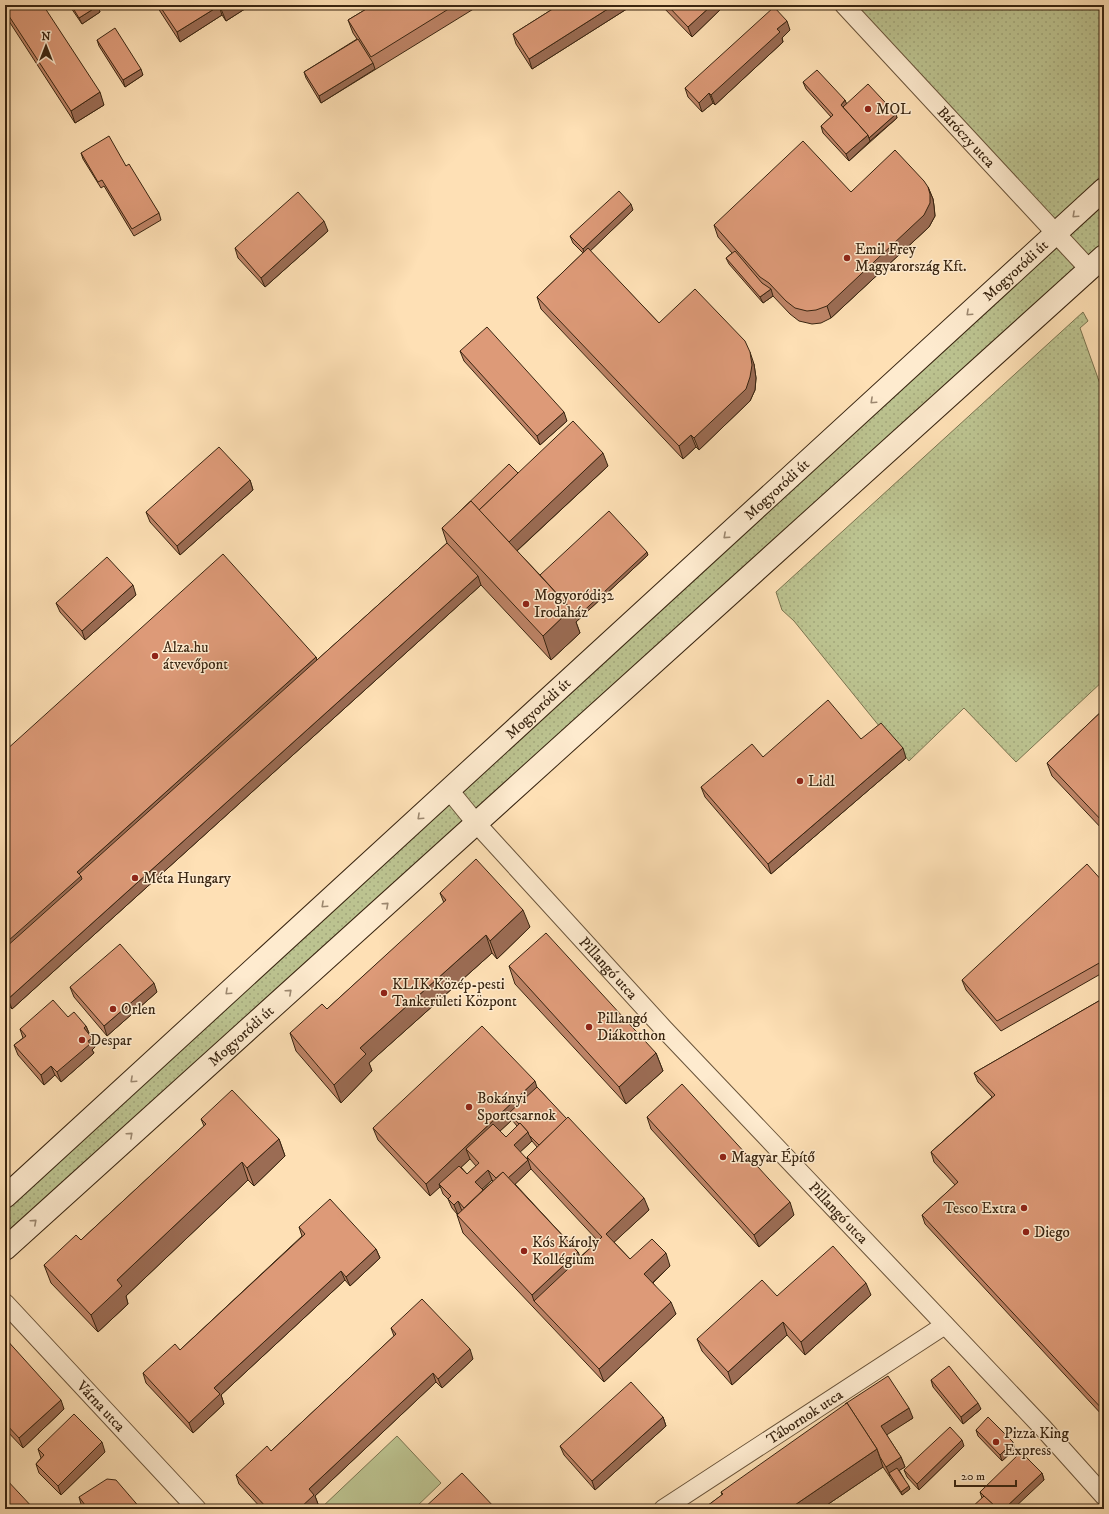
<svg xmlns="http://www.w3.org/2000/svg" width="1109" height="1514" font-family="'IM FELL DW Pica',serif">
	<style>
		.grass { fill: url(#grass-dots); stroke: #7a7450 }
		.garden { fill: #bcc390; stroke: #7a7450 }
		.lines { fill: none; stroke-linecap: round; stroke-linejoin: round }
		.street-casing { stroke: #6a543a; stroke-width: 20 }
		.secondary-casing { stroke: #392511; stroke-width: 24 }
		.street { stroke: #feebcf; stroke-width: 18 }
		.secondary { stroke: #feebcf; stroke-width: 22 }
		.wall { fill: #be8467; stroke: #392511; fill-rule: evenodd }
		.shaded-wall { fill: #9b6c54; stroke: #392511 }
		.building { fill: #dd9a78; stroke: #392511 }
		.oneway { stroke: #9c8870 }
		.poi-dot { fill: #8f2418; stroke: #feebcf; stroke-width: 1.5 }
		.labels { text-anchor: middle; stroke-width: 3; stroke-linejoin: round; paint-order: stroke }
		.poi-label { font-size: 15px; fill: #392511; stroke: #feebcf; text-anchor: start }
		.street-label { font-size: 15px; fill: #392511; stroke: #feebcf }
	</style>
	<defs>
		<pattern id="grass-dots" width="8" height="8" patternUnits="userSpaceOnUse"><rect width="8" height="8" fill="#bcc390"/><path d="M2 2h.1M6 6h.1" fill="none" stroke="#a2a77b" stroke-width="1.8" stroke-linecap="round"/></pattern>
	</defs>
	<rect width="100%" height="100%" fill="#fee0b5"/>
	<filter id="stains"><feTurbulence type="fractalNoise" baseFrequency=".005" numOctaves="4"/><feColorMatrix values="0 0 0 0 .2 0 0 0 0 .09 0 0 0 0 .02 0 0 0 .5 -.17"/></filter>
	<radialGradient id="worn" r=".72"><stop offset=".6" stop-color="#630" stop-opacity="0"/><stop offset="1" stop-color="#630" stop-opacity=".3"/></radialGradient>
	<g class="grass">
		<polygon points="844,5 1104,5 1104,256 5,1249 5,1197 1055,233"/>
		<polygon points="1083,312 1088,321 1080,328 1104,395 1104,680 1016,762 964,708 909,761 884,732 794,621 782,610 776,592"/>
	</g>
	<polygon class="garden" points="397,1436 441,1483 414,1509 320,1509"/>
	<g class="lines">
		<g class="street-casing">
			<g id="street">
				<path id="s1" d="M 844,5 L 1089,269"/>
				<path id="s2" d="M 449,790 L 476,823 L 664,1029 L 1043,1428 L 1104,1496"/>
				<path id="s3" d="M 5,1303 L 197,1509"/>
				<path id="s4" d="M 663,1509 L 945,1325"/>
			</g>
		</g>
		<g class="secondary-casing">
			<g id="secondary">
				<path id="s5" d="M 5,1197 L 1104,189"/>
				<path id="s6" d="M 5,1249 L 1104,256"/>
			</g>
		</g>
		<use href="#street" class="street"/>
		<use href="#secondary" class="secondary"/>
	</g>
	<g class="wall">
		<polygon points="5,5 104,105 75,123 5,15"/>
		<polygon points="69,5 97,5 100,12 82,24"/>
		<polygon points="156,5 251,5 226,21 222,15 180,42"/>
		<polygon points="373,5 480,5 321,103 306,78 304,72 357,39 353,33 348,20"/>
		<polygon points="559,5 633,5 532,69 516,44 513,34"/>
		<polygon points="661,5 725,5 692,37"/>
		<polygon points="790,30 782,38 783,42 715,105 713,103 702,112 688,97 685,88"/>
		<polygon points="97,40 143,75 125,87 99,46"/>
		<polygon points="803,82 845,100 846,104 896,114 897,118 849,161 823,133 821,126 831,117 806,89"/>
		<polygon points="81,153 126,166 159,213 161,220 134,236 104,186 101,188 83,159"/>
		<polygon points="928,187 933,199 934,206 935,216 929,227 831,318 821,323 812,324 799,321 790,314 773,296 763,303 729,264 726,258 732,253 718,237 714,225 851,192"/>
		<polygon points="633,210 590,251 659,323 754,364 756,378 755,390 750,401 699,450 696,447 683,459 541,309 537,297 583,253 573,243 570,236"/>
		<polygon points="328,231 265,287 238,258 235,248"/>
		<polygon points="460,351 567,421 540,445 464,361"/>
		<polygon points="608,466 517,551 540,575 648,555 576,622 580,633 551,660 481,585 12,1009 5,1001 5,948 6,947 5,946 5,751 316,657 317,660 447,543 442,528 518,473"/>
		<polygon points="250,480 253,490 180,555 150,522 146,512"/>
		<polygon points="136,595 85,640 60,612 56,603"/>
		<polygon points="1104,709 1104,831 1052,776 1047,763"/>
		<polygon points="861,739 906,758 771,874 705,797 701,787 763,757"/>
		<polygon points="1104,883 1104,972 1001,1031 966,990 962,980"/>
		<polygon points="440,893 530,927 497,959 492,953 369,1063 372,1071 341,1103 296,1051 290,1033 327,1009 444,903"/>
		<polygon points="509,966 656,1053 663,1071 626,1104 515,984"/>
		<polygon points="70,987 157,992 107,1036 74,997"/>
		<polygon points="1104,998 1104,1417 925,1224 922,1215 955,1185 934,1162 931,1152 992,1097 978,1082 974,1073"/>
		<polygon points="68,1017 86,1026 90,1035 95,1047 92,1050 94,1053 61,1082 55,1075 44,1085 18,1055 14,1045 23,1038 20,1029"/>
		<path d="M 537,1087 L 649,1210 L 614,1242 L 630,1259 L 670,1266 L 653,1283 L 676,1314 L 604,1382 L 463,1233 L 457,1215 L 457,1214 L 452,1208 L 448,1199 L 443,1194 L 440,1186 L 430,1196 L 378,1140 L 373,1128 ZM 512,1120 L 517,1126 L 506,1137 L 500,1131 ZM 532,1141 L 537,1147 L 527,1157 L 528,1160 L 520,1152 ZM 470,1159 L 476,1166 L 467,1174 L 461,1167 ZM 531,1169 L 598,1241 L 580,1257 L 578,1252 L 515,1184 ZM 492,1180 L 493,1181 L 483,1190 L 482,1189 Z"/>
		<polygon points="647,1117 794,1215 759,1247 651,1129"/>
		<polygon points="201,1119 279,1139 285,1156 254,1186 248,1180 126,1296 128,1304 98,1332 51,1283 44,1265 81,1240 204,1126"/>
		<polygon points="299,1227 376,1249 380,1258 350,1286 345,1280 221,1395 224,1404 193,1433 146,1383 143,1373 180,1350 302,1236"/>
		<polygon points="871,1295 805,1355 787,1335 732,1385 702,1351 697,1339 777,1296"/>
		<polygon points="391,1328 473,1359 442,1388 436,1382 315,1496 318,1504 313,1509 262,1509 239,1484 236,1475 271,1451 394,1336"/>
		<polygon points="5,1338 64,1409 23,1448 5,1429"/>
		<polygon points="931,1380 981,1409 963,1424 933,1387"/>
		<polygon points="663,1417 666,1426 595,1490 564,1455 560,1446"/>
		<polygon points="913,1418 886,1434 901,1457 905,1467 899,1470 910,1489 902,1495 883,1467 821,1509 703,1509 722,1495 721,1492"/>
		<polygon points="976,1430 1015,1449 1002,1461 978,1436"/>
		<polygon points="964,1446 919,1490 907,1477 904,1470"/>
		<polygon points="38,1449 105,1452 61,1495 39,1473 36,1464 41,1458"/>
		<polygon points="1042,1473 1044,1480 982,1498 980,1492"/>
		<polygon points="79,1497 141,1509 85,1509 81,1504"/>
	</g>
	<g class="shaded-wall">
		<polygon points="227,5 251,5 226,21 221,9"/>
		<polygon points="614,5 633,5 532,69 529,59"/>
		<polygon points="712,5 725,5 692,37 688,27"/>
		<polygon points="98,6 100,12 82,24 79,18"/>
		<polygon points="219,6 222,15 180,42 177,32"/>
		<polygon points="787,21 790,30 782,38 783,42 715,105 711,95 777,29"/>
		<polygon points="373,63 375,69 321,103 319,96"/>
		<polygon points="141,69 143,75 125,87 123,80"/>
		<polygon points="100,92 104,105 75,123 71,111"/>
		<polygon points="709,93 713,103 702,112 699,103"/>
		<polygon points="845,100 848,107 844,110 841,105"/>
		<polygon points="896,114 897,118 870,141 869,138"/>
		<polygon points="868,135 870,141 849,161 846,154"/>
		<polygon points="928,187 933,199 934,206 935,216 929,227 831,318 827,306"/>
		<polygon points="631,204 633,210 585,256 583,249"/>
		<polygon points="324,221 328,231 265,287 261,278"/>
		<polygon points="771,289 773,296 763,303 760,297"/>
		<polygon points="750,352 754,364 756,378 755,390 750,401 699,450 694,438"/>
		<polygon points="564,412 567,421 540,445 537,436"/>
		<polygon points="691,435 696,447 683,459 679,446"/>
		<polygon points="603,453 608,466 509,558 505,545"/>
		<polygon points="250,480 253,490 180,555 177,546"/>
		<polygon points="647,552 648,555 576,622 580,633 551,660 543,636 571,609"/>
		<polygon points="478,576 481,585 12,1009 8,999"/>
		<polygon points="133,585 136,595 85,640 82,631"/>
		<polygon points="316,657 320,669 12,954 8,941 77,872"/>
		<polygon points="903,748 906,758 771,874 768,864"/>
		<polygon points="523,910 530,927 497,959 490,941"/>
		<polygon points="486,935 492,953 369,1063 372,1071 341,1103 334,1085 360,1048"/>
		<polygon points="154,983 157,992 107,1036 104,1026"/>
		<polygon points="86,1026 90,1036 84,1028"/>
		<polygon points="92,1038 95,1047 92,1050 94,1053 61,1082 57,1072 88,1041"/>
		<polygon points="656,1053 663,1071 626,1104 619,1087"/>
		<polygon points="51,1066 55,1075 44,1085 41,1075"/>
		<polygon points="535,1081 539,1094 509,1113 512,1120 473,1156 466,1149 470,1159 441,1186 439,1184 440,1187 430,1196 426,1184"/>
		<polygon points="528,1132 532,1141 518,1154 514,1145"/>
		<polygon points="279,1139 285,1156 254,1186 247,1168"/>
		<polygon points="528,1160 531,1169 505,1194 501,1184"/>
		<polygon points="242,1162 248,1180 126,1296 128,1304 98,1332 91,1315 117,1280"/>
		<polygon points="488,1170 492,1180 479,1192 475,1182"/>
		<polygon points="644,1198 649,1210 610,1246 606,1234"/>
		<polygon points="458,1201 462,1211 458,1215 454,1205"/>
		<polygon points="790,1202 794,1215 759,1247 754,1235"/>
		<polygon points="376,1249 380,1258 350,1286 346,1277"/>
		<polygon points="578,1252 585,1270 534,1301 532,1295"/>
		<polygon points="666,1253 670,1266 649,1286 644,1274"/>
		<polygon points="341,1271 345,1280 221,1395 224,1404 193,1433 189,1423 214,1388"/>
		<polygon points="866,1283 871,1295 805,1355 801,1342"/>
		<polygon points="671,1302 676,1314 604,1382 599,1369"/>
		<polygon points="783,1322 787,1335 732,1385 728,1372"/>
		<polygon points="470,1349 473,1359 442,1388 438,1379"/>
		<polygon points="433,1373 436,1382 315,1496 318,1504 313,1509 299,1509 309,1489"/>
		<polygon points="61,1400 64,1409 23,1448 19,1438"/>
		<polygon points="978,1403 981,1409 963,1424 961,1417"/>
		<polygon points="909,1408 913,1418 885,1436 881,1426"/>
		<polygon points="663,1417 666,1426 595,1490 592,1481"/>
		<polygon points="962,1440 964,1446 919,1490 917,1484"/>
		<polygon points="102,1442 105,1452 61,1495 58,1486"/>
		<polygon points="1013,1442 1015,1449 1002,1461 1000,1455"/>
		<polygon points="877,1449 883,1467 821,1509 789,1509"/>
		<polygon points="901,1457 905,1467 890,1476 889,1473 886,1467"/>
		<polygon points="1042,1473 1044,1480 1013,1509 1004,1509"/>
		<polygon points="909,1486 910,1489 902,1495 901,1492"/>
	</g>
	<g class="building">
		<polygon points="5,5 43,5 100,92 71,111 5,10"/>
		<polygon points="71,5 97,5 98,6 79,18"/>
		<polygon points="159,5 218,5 219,6 177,32"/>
		<polygon points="219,5 227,5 221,9"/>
		<polygon points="373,5 455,5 371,57 348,20"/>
		<polygon points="559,5 614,5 529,59 513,34"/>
		<polygon points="667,5 712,5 688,27"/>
		<polygon points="774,7 787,21 777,29 780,32 711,95 709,93 699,103 685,88"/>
		<polygon points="115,28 141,69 123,80 97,40"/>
		<polygon points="358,39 373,63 319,96 304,72"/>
		<polygon points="817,70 845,100 841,105 868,135 846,154 821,126 833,115 803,82"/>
		<polygon points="868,84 896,114 869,138 868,135 843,107"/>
		<polygon points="109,136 126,166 129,164 159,213 132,229 102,180 98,182 81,153"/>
		<polygon points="803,141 851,192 895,150 924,181 928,187 930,194 930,203 924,215 827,306 816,310 807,311 795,308 786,301 769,283 760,277 714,225"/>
		<polygon points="619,191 631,204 583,249 570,236"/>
		<polygon points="298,192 324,221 261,278 235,248"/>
		<polygon points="588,248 659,323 695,289 745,341 750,352 752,365 750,377 746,389 694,438 691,435 679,446 537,297"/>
		<polygon points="735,251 762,283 771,289 760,297 726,258"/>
		<polygon points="487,327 564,412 537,436 460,351"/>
		<polygon points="573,421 603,453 509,542 479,510"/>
		<polygon points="219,447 250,480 177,546 146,512"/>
		<polygon points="509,464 518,473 479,510 471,501 457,514"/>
		<polygon points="471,501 571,609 543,636 442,528"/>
		<polygon points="609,511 647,552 575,619 571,609 540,575"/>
		<polygon points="447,543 478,576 8,999 5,996 5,948 82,879 81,876 79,874"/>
		<polygon points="223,554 316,657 77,872 81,876 8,941 5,938 5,751"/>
		<polygon points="107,557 133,585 82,631 56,603"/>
		<polygon points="828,700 861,739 881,723 903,748 768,864 701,787 752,744 763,757"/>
		<polygon points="1104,709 1104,823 1047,763"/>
		<polygon points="476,859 523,910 490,941 486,935 360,1048 366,1054 334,1085 290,1033 322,1004 327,1009 446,900 440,893"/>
		<polygon points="1087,864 1104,883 1104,966 1101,962 997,1021 962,980"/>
		<polygon points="546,933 656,1053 619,1087 509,966"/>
		<polygon points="120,944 154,983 104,1026 70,987"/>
		<polygon points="1104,998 1104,1411 922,1215 958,1182 931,1152 995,1095 974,1073"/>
		<polygon points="53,1000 68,1017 74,1012 86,1026 84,1028 92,1038 88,1041 90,1044 57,1072 51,1066 41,1075 14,1045 26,1036 20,1029"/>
		<polygon points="482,1026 535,1081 426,1184 373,1128"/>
		<polygon points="682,1084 790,1202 754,1235 647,1117"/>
		<polygon points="537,1087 567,1119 539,1145 529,1135 528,1132 520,1123 519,1124 509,1113"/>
		<polygon points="232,1090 279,1139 247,1168 242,1162 117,1280 122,1286 91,1315 44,1265 76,1235 81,1240 206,1124 201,1119"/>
		<polygon points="568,1117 644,1198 606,1234 630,1259 652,1239 666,1253 644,1274 671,1302 599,1369 534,1301 602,1237 527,1157"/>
		<polygon points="520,1123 528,1132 514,1145 528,1160 508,1178 503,1172 496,1178 488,1170 475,1182 483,1190 464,1208 458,1201 454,1205 448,1199 451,1196 439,1184 459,1166 467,1174 479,1163 466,1149 493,1124 506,1137"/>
		<polygon points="503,1172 578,1252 532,1295 457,1215"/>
		<polygon points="330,1199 376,1249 346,1277 341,1271 214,1388 220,1394 189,1423 143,1373 175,1344 180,1350 305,1234 299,1227"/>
		<polygon points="833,1246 866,1283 801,1342 783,1322 728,1372 697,1339 762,1280 777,1296"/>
		<polygon points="422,1299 470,1349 438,1379 433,1373 309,1489 314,1495 299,1509 268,1509 236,1475 267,1446 271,1451 396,1334 391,1328"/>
		<polygon points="5,1338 61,1400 19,1438 5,1423"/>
		<polygon points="949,1366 978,1403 961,1417 931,1380"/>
		<polygon points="888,1376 909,1408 881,1426 901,1457 886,1467 880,1457 877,1449 847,1403 845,1404"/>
		<polygon points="631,1382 663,1417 592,1481 560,1446"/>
		<polygon points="847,1403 877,1449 789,1509 703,1509 723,1494 721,1492"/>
		<polygon points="74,1414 102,1442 58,1486 36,1464 44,1455 38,1449"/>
		<polygon points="988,1417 1013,1442 1000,1455 976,1430"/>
		<polygon points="950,1427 962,1440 917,1484 904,1470"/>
		<polygon points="1021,1452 1042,1473 1004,1509 998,1509 984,1496 980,1492"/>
		<polygon points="897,1468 909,1486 901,1492 889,1473"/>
		<polygon points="462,1473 496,1509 423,1509"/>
		<polygon points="5,1478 34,1509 5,1509"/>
		<polygon points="107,1479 116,1480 141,1509 88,1509 79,1497"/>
		<polygon points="984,1496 998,1509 970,1509"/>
	</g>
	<defs><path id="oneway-chevron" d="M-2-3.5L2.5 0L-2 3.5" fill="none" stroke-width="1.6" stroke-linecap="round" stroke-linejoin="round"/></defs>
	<g class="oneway">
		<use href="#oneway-chevron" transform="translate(1075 215) rotate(137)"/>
		<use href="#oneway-chevron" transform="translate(969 313) rotate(137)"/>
		<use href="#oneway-chevron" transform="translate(873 401) rotate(137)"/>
		<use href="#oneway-chevron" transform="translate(726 536) rotate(138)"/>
		<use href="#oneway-chevron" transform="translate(420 817) rotate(137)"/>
		<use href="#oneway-chevron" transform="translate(324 905) rotate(137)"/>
		<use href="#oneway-chevron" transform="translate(386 905) rotate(-42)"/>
		<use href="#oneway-chevron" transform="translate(228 992) rotate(137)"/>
		<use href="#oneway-chevron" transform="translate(289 992) rotate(-42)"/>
		<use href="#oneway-chevron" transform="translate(133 1080) rotate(137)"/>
		<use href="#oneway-chevron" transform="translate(130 1135) rotate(-42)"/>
		<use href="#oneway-chevron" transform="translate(34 1222) rotate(-42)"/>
	</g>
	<g class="poi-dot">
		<circle cx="868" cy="109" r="4"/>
		<circle cx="847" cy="258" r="4"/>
		<circle cx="526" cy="604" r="4"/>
		<circle cx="155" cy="656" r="4"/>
		<circle cx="800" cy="781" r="4"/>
		<circle cx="135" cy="878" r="4"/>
		<circle cx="384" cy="993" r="4"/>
		<circle cx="113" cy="1009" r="4"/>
		<circle cx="589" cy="1027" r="4"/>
		<circle cx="82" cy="1040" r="4"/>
		<circle cx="469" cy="1107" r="4"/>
		<circle cx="723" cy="1157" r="4"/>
		<circle cx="1024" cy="1208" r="4"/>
		<circle cx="1026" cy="1232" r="4"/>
		<circle cx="524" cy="1251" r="4"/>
		<circle cx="996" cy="1442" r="4"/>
	</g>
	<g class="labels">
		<g class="poi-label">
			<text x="876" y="114">MOL</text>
			<text x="855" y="254">Emil Frey<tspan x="855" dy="17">Magyarország Kft.</tspan></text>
			<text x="534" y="600">Mogyoródi32<tspan x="534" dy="17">Irodaház</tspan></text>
			<text x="163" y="652">Alza.hu<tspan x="163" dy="17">átvevőpont</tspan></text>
			<text x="808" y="786">Lidl</text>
			<text x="143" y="883">Méta Hungary</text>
			<text x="392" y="989">KLIK Közép-pesti<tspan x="392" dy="17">Tankerületi Központ</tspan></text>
			<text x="121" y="1014">Orlen</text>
			<text x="597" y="1023">Pillangó<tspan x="597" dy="17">Diákotthon</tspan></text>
			<text x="90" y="1045">Despar</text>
			<text x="477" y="1103">Bokányi<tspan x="477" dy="17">Sportcsarnok</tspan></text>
			<text x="731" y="1162">Magyar Építő</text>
			<text x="1016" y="1213" text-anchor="end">Tesco Extra</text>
			<text x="1034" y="1237">Diego</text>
			<text x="532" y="1247">Kós Károly<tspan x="532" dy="17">Kollégium</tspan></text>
			<text x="1004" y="1438">Pizza King<tspan x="1004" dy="17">Express</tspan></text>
		</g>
		<g class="street-label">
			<text dy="5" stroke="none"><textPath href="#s1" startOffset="180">Báróczy utca</textPath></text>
			<text dy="5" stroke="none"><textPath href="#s5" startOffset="1371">Mogyoródi út</textPath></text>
			<text dy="5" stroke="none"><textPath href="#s5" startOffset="1047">Mogyoródi út</textPath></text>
			<text dy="5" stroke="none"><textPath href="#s5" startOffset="723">Mogyoródi út</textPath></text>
			<text dy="5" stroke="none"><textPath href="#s2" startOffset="239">Pillangó utca</textPath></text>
			<text dy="5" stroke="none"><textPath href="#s6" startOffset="318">Mogyoródi út</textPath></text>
			<text dy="5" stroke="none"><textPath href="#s2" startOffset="575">Pillangó utca</textPath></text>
			<text dy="5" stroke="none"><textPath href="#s3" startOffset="141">Várna utca</textPath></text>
			<text dy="5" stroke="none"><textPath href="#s4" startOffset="169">Tábornok utca</textPath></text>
		</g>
	</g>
	<rect width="1109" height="1514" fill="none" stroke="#fee0b5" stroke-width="20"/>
	<rect x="6" y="6" width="1097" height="1502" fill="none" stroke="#392511" stroke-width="2"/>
	<rect x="10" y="10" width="1089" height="1494" fill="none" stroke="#392511"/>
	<g transform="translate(46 46)" stroke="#feebcf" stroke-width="3" paint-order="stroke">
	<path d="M0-3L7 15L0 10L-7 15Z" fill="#392511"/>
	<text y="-6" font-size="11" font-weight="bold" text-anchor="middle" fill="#392511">N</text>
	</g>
	<path d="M955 1480v6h61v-6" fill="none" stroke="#392511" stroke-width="2"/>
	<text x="961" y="1480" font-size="12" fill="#392511" stroke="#feebcf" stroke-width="3" paint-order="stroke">20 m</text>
	<rect width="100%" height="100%" filter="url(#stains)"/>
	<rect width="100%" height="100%" fill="url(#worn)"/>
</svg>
